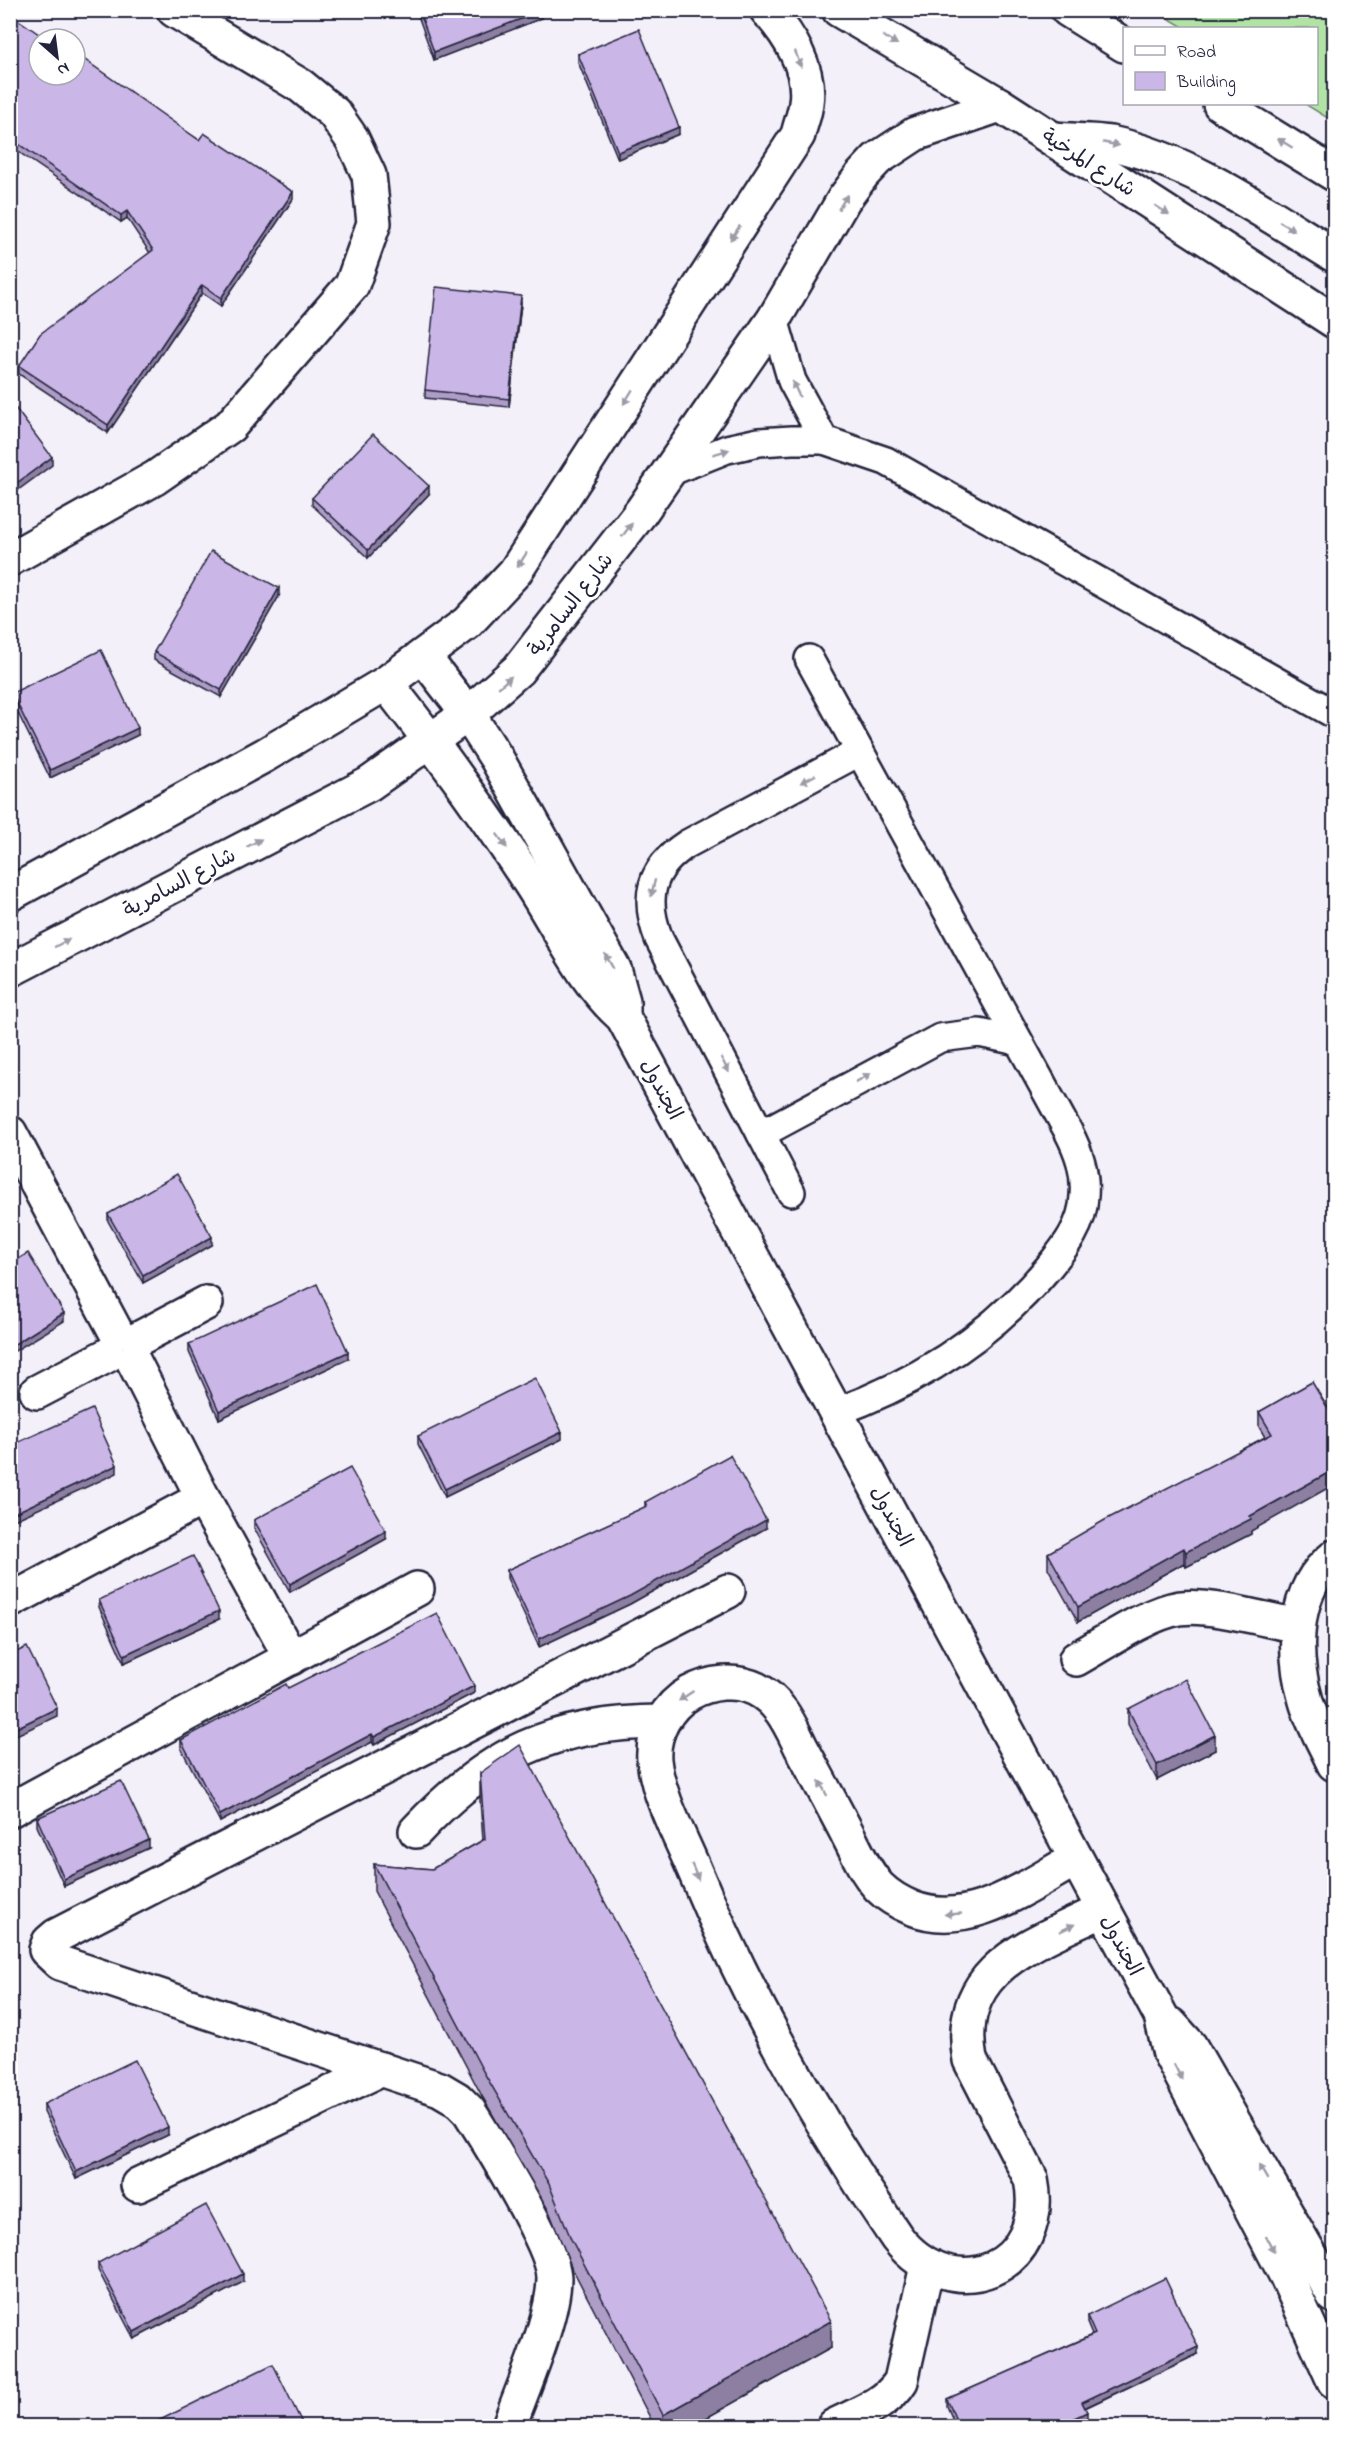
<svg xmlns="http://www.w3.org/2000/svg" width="1345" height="2437" font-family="'Indie Flower','Playpen Sans Arabic',sans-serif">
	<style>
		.green { fill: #b1e4a4; stroke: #6a8370; stroke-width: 1.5 }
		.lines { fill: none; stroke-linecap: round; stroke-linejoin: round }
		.lane-casing { stroke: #22223b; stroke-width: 32 }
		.street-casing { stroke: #22223b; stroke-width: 38 }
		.highway-casing { stroke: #22223b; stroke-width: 38 }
		.lane { stroke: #fff; stroke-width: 27 }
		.street { stroke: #fff; stroke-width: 33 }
		.highway { stroke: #fff; stroke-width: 33 }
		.wall { fill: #ae9dc7; stroke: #22223b; stroke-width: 1.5 }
		.shaded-wall { fill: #8d7fa2; stroke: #22223b; stroke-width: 1.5 }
		.building { fill: #cab6e7; stroke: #22223b; stroke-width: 1.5 }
		.oneway { fill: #9c9ca7 }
		.labels { text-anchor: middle; stroke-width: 6; stroke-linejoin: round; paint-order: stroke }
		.street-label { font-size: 21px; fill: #22223b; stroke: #fff }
	</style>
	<rect width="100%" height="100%" fill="#f4f0fa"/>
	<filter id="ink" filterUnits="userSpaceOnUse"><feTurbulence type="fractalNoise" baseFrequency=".0167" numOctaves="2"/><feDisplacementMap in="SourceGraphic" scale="12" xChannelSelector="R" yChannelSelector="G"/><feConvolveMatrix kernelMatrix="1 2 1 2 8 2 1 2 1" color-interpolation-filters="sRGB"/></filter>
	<g filter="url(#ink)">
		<polygon class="green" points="1156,11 1334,11 1334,122 1305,104 1316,104 1316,28 1185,28"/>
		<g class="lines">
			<g class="lane-casing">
				<g id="lane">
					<polyline points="774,319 792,381 824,440"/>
					<polyline points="667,473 727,449 759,442 792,440 824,440 886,461 1334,714"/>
					<path d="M 809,659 L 1068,1131 C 1079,1152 1086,1172 1084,1196 C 1083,1225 1066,1246 1048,1268 C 991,1336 919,1382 836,1412"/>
					<path d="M 859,752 L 687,844 C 650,868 643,898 659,939 L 761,1134 L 940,1038 L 979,1033 L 1018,1041"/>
					<polyline points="761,1134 791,1192"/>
				</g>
			</g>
			<g class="street-casing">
				<g id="street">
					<polyline points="10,559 155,478 230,426 352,285 374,223 369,175 352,139 334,113 301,86 174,10"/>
					<polyline points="423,656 468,714 497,759 614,969 623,1001 623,1017"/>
					<path d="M 386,683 C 437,748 485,814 530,883 C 559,927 582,981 623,1017 L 1161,2016 L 1170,2054 L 1286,2275 L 1334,2381"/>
					<path d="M 10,894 L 265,755 L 386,683 L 467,623 L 515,572 L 798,135 C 800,125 805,114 806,103 C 811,69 789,35 767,10"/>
					<polyline points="10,970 369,784 468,714 518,670 641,512 774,319 844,199 862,175 877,159 915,134 1000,105"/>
					<polyline points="10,1133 116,1332"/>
					<polyline points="138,1339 206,1303"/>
					<polyline points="133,1360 203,1498 291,1658"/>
					<polyline points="37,1392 108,1355"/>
					<path d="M 1334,1557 C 1292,1589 1292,1654 1306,1701 C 1312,1723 1325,1744 1334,1764"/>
					<polyline points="10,1601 203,1498"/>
					<path d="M 1076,1659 C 1105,1643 1147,1613 1180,1608 C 1212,1604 1265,1620 1298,1626"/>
					<polyline points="10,1810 417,1589"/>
					<path d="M 416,1831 C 488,1754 554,1722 661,1722"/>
					<path d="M 1076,1859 C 1028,1885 970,1931 912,1908 C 900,1903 889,1897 879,1887 C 865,1871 856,1851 847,1833 C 832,1804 816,1775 801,1747 C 790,1725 780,1701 756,1689 C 735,1679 710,1682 690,1693 C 667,1706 652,1733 654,1760 C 658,1796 679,1834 693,1867 C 748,1999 817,2121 897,2238 C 953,2309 1049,2269 1031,2179 L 970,2060 C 953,1966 1035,1944 1103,1910"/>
					<polyline points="1171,2025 1190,2046 1334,2296"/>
					<polyline points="138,2185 381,2069"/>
					<path d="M 509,2426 C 523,2387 554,2317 554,2278 C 554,2247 488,2141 469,2111 L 457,2099 L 440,2089 L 60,1963 L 46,1950 L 49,1942 L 56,1936 L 728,1591"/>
					<path d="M 834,2426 C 858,2414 887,2404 901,2381 L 927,2266"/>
				</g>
			</g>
			<g class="highway-casing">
				<g id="highway">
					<polyline points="839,10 1000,105 1334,321"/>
					<polyline points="1068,10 1124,45"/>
					<polyline points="1220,104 1334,174"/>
					<path d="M 1055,139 C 1073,141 1093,140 1110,143 C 1193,161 1263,212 1334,255"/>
				</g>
			</g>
			<use href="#lane" class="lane"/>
			<use href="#street" class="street"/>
			<use href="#highway" class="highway"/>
		</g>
		<g class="wall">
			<polygon points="416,10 542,10 542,18 434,60"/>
			<polygon points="10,14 39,39 293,199 221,306 202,293 108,433 19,374 19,366 150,253 127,218 121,222 10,146"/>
			<polygon points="578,54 679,134 618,159 578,62"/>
			<polygon points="521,304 509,407 425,398 425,390"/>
			<polygon points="429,494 368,558 312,505 312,498"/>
			<polygon points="279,596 221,697 154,660 154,652"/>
			<polygon points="12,693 138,735 50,778 12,701"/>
			<polygon points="108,1214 212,1245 143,1283 108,1221"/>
			<polygon points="189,1344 348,1359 219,1419 189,1352"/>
			<polygon points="1312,1382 1251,1531 1251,1534 1186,1567 1184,1563 1078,1622 1048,1568 1048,1553 1265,1437 1259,1427 1259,1412"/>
			<polygon points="418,1436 562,1439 445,1497 418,1444"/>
			<polygon points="645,1502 766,1528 630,1604 539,1647 507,1578 507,1570 645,1507"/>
			<polygon points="254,1520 386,1539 290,1592 254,1528"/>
			<polygon points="99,1600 219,1619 124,1663 99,1607"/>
			<polygon points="288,1688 474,1693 374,1745 372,1742 220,1822 181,1748 181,1740"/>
			<polygon points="1128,1709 1215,1750 1157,1780 1128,1724"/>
			<polygon points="480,1773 831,2348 690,2427 655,2427 571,2266 549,2211 483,2098 374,1891 374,1864 432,1869 483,1840 480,1801"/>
			<polygon points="37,1818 149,1848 64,1886 37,1826"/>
			<polygon points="44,2104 168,2135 76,2179 44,2112"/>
			<polygon points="98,2263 243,2282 134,2339 98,2270"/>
			<polygon points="1087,2316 1198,2354 1085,2408 1087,2420 1072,2427 956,2427 947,2406 947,2399 1092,2335 1087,2323"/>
		</g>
		<g class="shaded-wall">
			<polygon points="542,11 542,18 434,60 434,52"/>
			<polygon points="679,127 679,134 618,159 618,152"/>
			<polygon points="293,192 293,199 221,306 221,298"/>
			<polygon points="127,211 127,218 121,222 121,215"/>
			<polygon points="202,285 202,293 108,433 108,425"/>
			<polygon points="521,296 521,304 509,407 509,399"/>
			<polygon points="52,457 52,465 10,496 10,488"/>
			<polygon points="429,486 429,494 368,558 368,550"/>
			<polygon points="279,588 279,596 221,697 221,690"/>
			<polygon points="138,728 138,735 50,778 50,770"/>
			<polygon points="212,1237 212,1245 143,1283 143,1275"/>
			<polygon points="64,1313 64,1321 10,1354 10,1347"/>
			<polygon points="348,1352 348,1359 219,1419 219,1411"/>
			<polygon points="562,1432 562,1439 445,1497 445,1489"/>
			<polygon points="117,1465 117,1473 10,1522 10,1515"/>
			<polygon points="1335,1469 1335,1484 1251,1531 1251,1534 1186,1567 1186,1552"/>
			<polygon points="766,1520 766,1528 630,1604 539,1647 539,1639"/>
			<polygon points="386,1531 386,1539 290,1592 290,1584"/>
			<polygon points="1184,1548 1184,1563 1078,1622 1078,1607"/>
			<polygon points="219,1611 219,1619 124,1663 124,1655"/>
			<polygon points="474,1686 474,1693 374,1745 374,1737"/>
			<polygon points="57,1708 57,1716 10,1738 10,1731"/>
			<polygon points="372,1734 372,1742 220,1822 220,1815"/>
			<polygon points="1215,1735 1215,1750 1157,1780 1157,1765"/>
			<polygon points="149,1840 149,1848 64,1886 64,1879"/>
			<polygon points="168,2127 168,2135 76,2179 76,2172"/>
			<polygon points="243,2274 243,2282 134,2339 134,2332"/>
			<polygon points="831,2321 831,2348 690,2427 663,2427 663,2415"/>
			<polygon points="1198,2347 1198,2354 1082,2409 1082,2402"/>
			<polygon points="1087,2412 1087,2420 1072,2427 1055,2427"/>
		</g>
		<g class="building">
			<polygon points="419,10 542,10 542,11 434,52"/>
			<polygon points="10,14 46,39 39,39 39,75 75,75 75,53 199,140 204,133 293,192 221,298 202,285 108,425 19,366 40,334 153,250 127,211 121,215 10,138"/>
			<polygon points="639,29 679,127 618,152 578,54"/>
			<polygon points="436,287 521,296 509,399 425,390"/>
			<polygon points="10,401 52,457 10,488"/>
			<polygon points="373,434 429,486 368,550 312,498"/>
			<polygon points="211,551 279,588 221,690 154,652"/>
			<polygon points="101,650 138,728 50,770 12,693"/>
			<polygon points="177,1174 212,1237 143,1275 108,1214"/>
			<polygon points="28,1253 64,1313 10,1347 10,1264"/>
			<polygon points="317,1284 348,1352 219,1411 189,1344"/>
			<polygon points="535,1378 562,1432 445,1489 418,1436"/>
			<polygon points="1312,1382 1335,1420 1335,1469 1250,1516 1251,1519 1186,1552 1184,1548 1078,1607 1048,1553 1105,1520 1272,1434 1259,1412"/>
			<polygon points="92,1409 117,1465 10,1515 10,1446"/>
			<polygon points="730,1455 766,1520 630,1596 539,1639 507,1570 647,1506 645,1502"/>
			<polygon points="350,1468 386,1531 290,1584 254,1520"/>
			<polygon points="193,1556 219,1611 124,1655 99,1600"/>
			<polygon points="437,1613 474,1686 374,1737 372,1734 220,1815 181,1740 286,1684 288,1688"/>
			<polygon points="27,1647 57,1708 10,1731 10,1655"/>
			<polygon points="1186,1679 1215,1735 1157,1765 1128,1709"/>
			<polygon points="520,1745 831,2321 663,2415 571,2239 549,2184 483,2071 374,1864 432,1869 485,1839 480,1773"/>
			<polygon points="121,1781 149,1840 64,1879 37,1818"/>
			<polygon points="135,2060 168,2127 76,2172 44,2104"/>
			<polygon points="206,2205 243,2274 134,2332 98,2263"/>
			<polygon points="1165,2278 1198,2347 1082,2402 1087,2412 1055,2427 959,2427 947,2399 1095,2334 1087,2316"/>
			<polygon points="273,2364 304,2427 148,2427 148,2426"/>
		</g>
		<defs><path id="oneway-solid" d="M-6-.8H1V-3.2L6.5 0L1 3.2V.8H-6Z" transform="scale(1.5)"/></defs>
		<g class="oneway">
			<use href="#oneway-solid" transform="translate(890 40) rotate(30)"/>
			<use href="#oneway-solid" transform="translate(798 59) rotate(70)"/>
			<use href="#oneway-solid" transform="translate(1285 143) rotate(-148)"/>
			<use href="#oneway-solid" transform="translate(1111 144) rotate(11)"/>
			<use href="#oneway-solid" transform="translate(843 202) rotate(-58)"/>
			<use href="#oneway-solid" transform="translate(1162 210) rotate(33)"/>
			<use href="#oneway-solid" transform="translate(1287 226) rotate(31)"/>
			<use href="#oneway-solid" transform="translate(735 233) rotate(124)"/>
			<use href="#oneway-solid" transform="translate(796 389) rotate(-115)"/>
			<use href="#oneway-solid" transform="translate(628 397) rotate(122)"/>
			<use href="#oneway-solid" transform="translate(721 452) rotate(-17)"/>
			<use href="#oneway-solid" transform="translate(627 530) rotate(-53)"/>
			<use href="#oneway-solid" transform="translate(522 560) rotate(123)"/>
			<use href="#oneway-solid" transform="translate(505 682) rotate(-41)"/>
			<use href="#oneway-solid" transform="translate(808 779) rotate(152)"/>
			<use href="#oneway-solid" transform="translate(502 841) rotate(55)"/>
			<use href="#oneway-solid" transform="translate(254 843) rotate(-28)"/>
			<use href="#oneway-solid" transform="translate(653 888) rotate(104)"/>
			<use href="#oneway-solid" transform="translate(62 943) rotate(-28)"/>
			<use href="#oneway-solid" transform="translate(609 961) rotate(-120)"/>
			<use href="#oneway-solid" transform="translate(725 1065) rotate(62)"/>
			<use href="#oneway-solid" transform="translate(863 1078) rotate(-29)"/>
			<use href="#oneway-solid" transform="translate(686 1696) rotate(146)"/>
			<use href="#oneway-solid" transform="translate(823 1788) rotate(-118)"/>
			<use href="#oneway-solid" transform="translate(695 1872) rotate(67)"/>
			<use href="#oneway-solid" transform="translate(953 1914) rotate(177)"/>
			<use href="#oneway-solid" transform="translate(1067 1928) rotate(-26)"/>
			<use href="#oneway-solid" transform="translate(1178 2072) rotate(63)"/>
			<use href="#oneway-solid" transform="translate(1263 2172) rotate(-120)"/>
			<use href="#oneway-solid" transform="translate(1270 2244) rotate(62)"/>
		</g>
	</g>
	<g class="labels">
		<g class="street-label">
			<text transform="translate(1089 162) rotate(33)" y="7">شارع المرخية</text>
			<text transform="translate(570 604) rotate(-52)" y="7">شارع السامرية</text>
			<text transform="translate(179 882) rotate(-28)" y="7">شارع السامرية</text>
			<text transform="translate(662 1089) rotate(62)" y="7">الجندول</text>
			<text transform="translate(892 1516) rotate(62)" y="7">الجندول</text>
			<text transform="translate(1122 1945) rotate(62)" y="7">الجندول</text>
		</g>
	</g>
	<rect width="1345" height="2437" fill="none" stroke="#fff" stroke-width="36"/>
	<rect x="18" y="18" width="1309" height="2401" fill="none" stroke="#22223b" stroke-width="2" filter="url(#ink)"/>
	<rect x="1123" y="27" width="195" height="78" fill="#ffffff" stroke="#a7a7b1" stroke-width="1.5"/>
	<rect x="1135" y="46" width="30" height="9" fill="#ffffff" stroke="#a7a7b1" stroke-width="1.5"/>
	<text x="1177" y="57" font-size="18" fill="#22223b">Road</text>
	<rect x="1135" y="72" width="30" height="18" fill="#cab6e7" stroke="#a7a7b1" stroke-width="1.5"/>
	<text x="1177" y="87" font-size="18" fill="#22223b">Building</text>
	<g transform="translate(57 57) rotate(152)"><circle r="28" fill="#ffffff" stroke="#a7a7b1" stroke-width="1.5"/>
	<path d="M0-4.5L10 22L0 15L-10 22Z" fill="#22223b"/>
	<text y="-9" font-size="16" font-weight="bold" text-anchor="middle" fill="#22223b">N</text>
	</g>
</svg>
